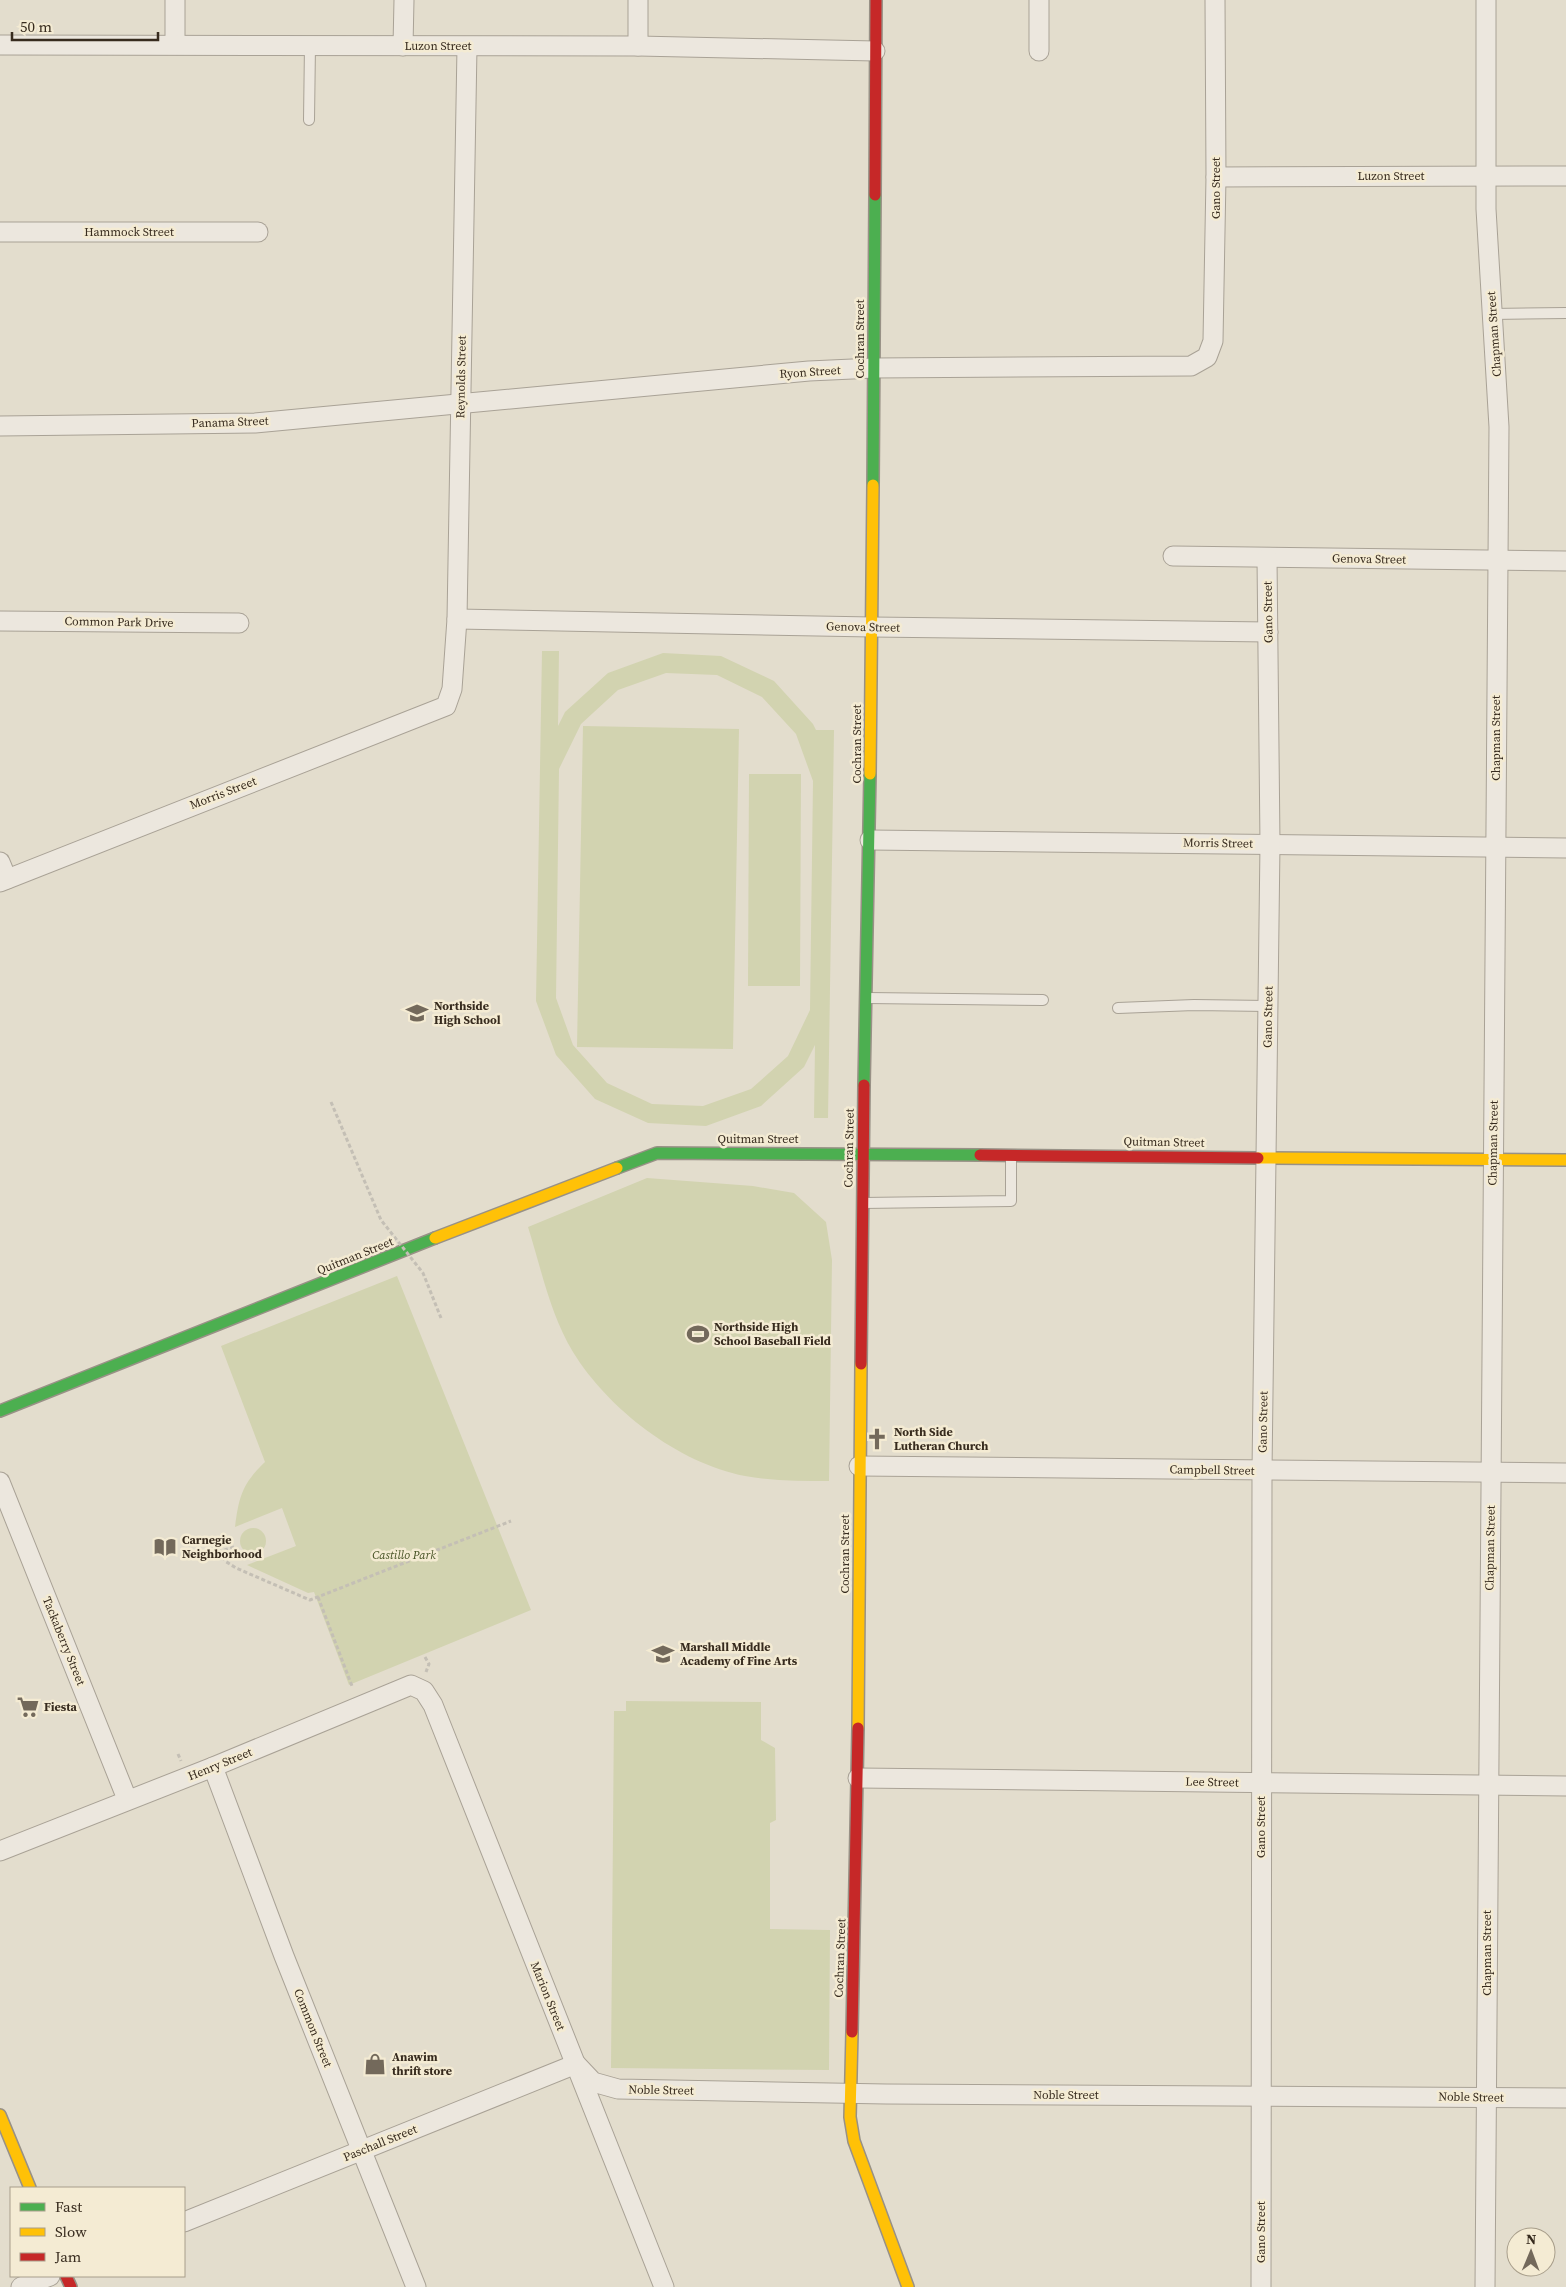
<svg xmlns="http://www.w3.org/2000/svg" width="1566" height="2287" font-family="'Source Serif 4',serif">
	<style>
		.green { fill: #d2d3b0; fill-rule: evenodd }
		.lines { fill: none; stroke-linecap: round; stroke-linejoin: round }
		.lane-casing { stroke: #a9a296; stroke-width: 12 }
		.street-casing { stroke: #a9a296; stroke-width: 21 }
		.fast-casing { stroke: #989186; stroke-width: 14 }
		.slow-casing { stroke: #989186; stroke-width: 14 }
		.jam-casing { stroke: #989186; stroke-width: 14 }
		.path { stroke: #c4bfb5; stroke-width: 3; stroke-dasharray: 4 2.5; stroke-linecap: butt }
		.lane { stroke: #ece7de; stroke-width: 10 }
		.street { stroke: #ece7de; stroke-width: 19 }
		.fast { stroke: #4caf50; stroke-width: 11 }
		.slow { stroke: #ffc107; stroke-width: 11 }
		.jam { stroke: #c62828; stroke-width: 11 }
		.path-bridge { stroke: #c4bfb5; stroke-width: 3; stroke-dasharray: 4 2.5; stroke-linecap: butt }
		.labels { text-anchor: middle; stroke-width: 5; stroke-linejoin: round; paint-order: stroke }
		.street-label { font-size: 12px; fill: #372b1e; stroke: #f4ebd3 }
		.poi-label { font-size: 12px; font-weight: bold; fill: #372b1e; stroke: #f4ebd3; text-anchor: start }
		.park-label { font-size: 12px; font-style: italic; fill: #475325; stroke: #f4ebd3 }
	</style>
	<rect width="100%" height="100%" fill="#e3ddcd"/>
	<g class="green">
		<path d="M 542,651 L 559,651 L 558,726 L 565,712 L 608,673 L 663,653 L 721,656 L 774,681 L 813,724 L 816,730 L 834,730 L 828,1118 L 814,1118 L 815,1045 L 804,1067 L 761,1106 L 706,1126 L 648,1123 L 595,1099 L 556,1055 L 536,1001 ZM 666,673 L 717,675 L 762,697 L 796,734 L 813,781 L 810,1010 L 788,1056 L 751,1089 L 703,1106 L 652,1104 L 607,1083 L 573,1045 L 556,998 L 559,769 L 581,724 L 618,690 Z"/>
		<polygon points="583,726 739,729 733,1049 577,1047"/>
		<polygon points="749,774 801,774 800,986 748,986"/>
		<path d="M 647,1178 L 753,1186 L 794,1193 L 826,1222 L 832,1260 L 829,1481 C 801,1481 773,1481 745,1476 C 678,1463 608,1409 573,1352 C 550,1314 541,1268 528,1227 Z"/>
		<path d="M 397,1276 L 531,1610 L 349,1685 L 314,1592 L 308,1593 L 247,1565 L 296,1546 L 282,1508 L 235,1527 C 239,1497 242,1484 265,1462 L 221,1346 Z"/>
		<circle cx="253" cy="1541" r="13"/>
		<polygon points="626,1701 761,1702 761,1740 775,1748 776,1820 770,1823 770,1929 830,1930 829,2070 611,2068 614,1711 626,1711"/>
	</g>
	<g class="lines">
		<g class="lane-casing">
			<g id="lane">
				<polyline points="309,120 310,45"/>
				<polyline points="1492,314 1566,313"/>
				<polyline points="867,998 1043,1000"/>
				<polyline points="1118,1008 1194,1005 1268,1006"/>
				<polyline points="863,1203 1011,1201 1011,1157"/>
			</g>
		</g>
		<g class="street-casing">
			<g id="street">
				<polyline points="175,44 175,0"/>
				<polyline points="0,45 638,46 875,51"/>
				<polyline points="403,46 404,0"/>
				<polyline points="638,46 638,0"/>
				<polyline points="1039,51 1039,0"/>
				<polyline points="1216,177 1566,176"/>
				<polyline points="0,232 258,232"/>
				<polyline points="0,426 255,423 809,371 874,368 1191,366 1207,357 1213,341 1216,177 1215,0"/>
				<polyline points="1173,556 1566,561"/>
				<polyline points="457,619 872,627 1268,632"/>
				<polyline points="0,621 239,623"/>
				<polyline points="870,840 1566,848"/>
				<polyline points="0,862 7,879"/>
				<polyline points="0,882 446,706 452,689 457,619 467,47"/>
				<polyline points="859,1466 1566,1473"/>
				<polyline points="0,1482 127,1799"/>
				<polyline points="213,1767 284,1956 416,2287"/>
				<polyline points="858,1778 1566,1786"/>
				<polyline points="0,1851 213,1767 411,1685 424,1691 433,1705 664,2287"/>
				<polyline points="184,2222 576,2064 593,2082 618,2089 886,2094 1566,2098"/>
				<polyline points="21,2287 50,2276"/>
				<polyline points="1261,2287 1262,1471 1270,844 1267,558"/>
				<polyline points="1485,2287 1499,427 1486,209 1486,0"/>
			</g>
		</g>
		<g class="fast-casing">
			<g id="fast">
				<polyline points="873,485 875,195"/>
				<polyline points="864,1085 870,774"/>
				<polyline points="617,1168 657,1153 980,1155"/>
				<polyline points="0,1411 435,1238"/>
			</g>
		</g>
		<g class="slow-casing">
			<g id="slow">
				<polyline points="870,774 873,485"/>
				<polyline points="1258,1158 1566,1160"/>
				<polyline points="435,1238 617,1168"/>
				<polyline points="858,1728 861,1364"/>
				<polyline points="852,2032 850,2117 854,2141 908,2287"/>
				<polyline points="0,2115 30,2188"/>
			</g>
		</g>
		<g class="jam-casing">
			<g id="jam">
				<polyline points="875,195 876,0"/>
				<polyline points="980,1155 1258,1158"/>
				<polyline points="861,1364 864,1085"/>
				<polyline points="852,2032 858,1728"/>
				<polyline points="66,2276 71,2287"/>
			</g>
		</g>
		<g class="path">
			<polyline points="234,1547 221,1551 225,1561 236,1568 310,1600 511,1521"/>
			<polyline points="318,1597 352,1686"/>
			<polyline points="425,1657 429,1664 426,1672"/>
			<polyline points="178,1754 181,1761"/>
		</g>
		<use href="#lane" class="lane"/>
		<use href="#street" class="street"/>
		<use href="#fast" class="fast"/>
		<use href="#slow" class="slow"/>
		<use href="#jam" class="jam"/>
		<polyline class="path-bridge" points="331,1102 381,1220 423,1273 441,1318"/>
	</g>
	<defs>
		<g id="school-bare" transform="scale(1.725)"><path d="M0-5L7-2L0 1L-7-2ZM-4 1L0 2.5L4 1V4Q0 6-4 4Z" fill="#73695b" stroke="#f4ebd3" stroke-width="2.5" paint-order="stroke"/></g>
		<g id="stadium-bare" transform="scale(1.725)"><path d="M0-5a6.5 5 0 1 0 0 10a6.5 5 0 1 0 0-10ZM-3.5-1.8h7v3.6h-7Z" fill="#73695b" stroke="#f4ebd3" stroke-width="2.5" paint-order="stroke"/></g>
		<g id="church-bare" transform="scale(1.725)"><path d="M-1.2-6h2.4v3.5h3.3v2.4h-3.3V6h-2.4V-.1h-3.3v-2.4h3.3Z" fill="#73695b" stroke="#f4ebd3" stroke-width="2.5" paint-order="stroke"/></g>
		<g id="library-bare" transform="scale(1.725)"><path d="M-6-4Q-3-5.5-.7-3.5V5Q-3 3-6 4ZM6-4Q3-5.5 .7-3.5V5Q3 3 6 4Z" fill="#73695b" stroke="#f4ebd3" stroke-width="2.5" paint-order="stroke"/></g>
		<g id="supermarket-bare" transform="scale(1.725)"><path d="M-6-5.5h2.5l.6 2H6L4.5 2H-2.5L-4.4-4H-6ZM-1.5 3.2a1.3 1.3 0 1 0 .1 0ZM3 3.2a1.3 1.3 0 1 0 .1 0Z" fill="#73695b" stroke="#f4ebd3" stroke-width="2.5" paint-order="stroke"/></g>
		<g id="shop-bare" transform="scale(1.725)"><path d="M-5-2.5h2.3a2.7 3.5 0 0 1 5.4 0H5L5.5 6h-11ZM-1.5-2.5h3a1.5 2.3 0 0 0-3 0Z" fill="#73695b" stroke="#f4ebd3" stroke-width="2.5" paint-order="stroke"/></g>
	</defs>
	<g fill-rule="evenodd">
		<use href="#school-bare" x="417" y="1013"/>
		<use href="#stadium-bare" x="698" y="1334"/>
		<use href="#church-bare" x="877" y="1439"/>
		<use href="#library-bare" x="165" y="1547"/>
		<use href="#school-bare" x="663" y="1654"/>
		<use href="#supermarket-bare" x="28" y="1707"/>
		<use href="#shop-bare" x="375" y="2064"/>
	</g>
	<g class="labels">
		<g class="street-label">
			<text x="438" y="50">Luzon Street</text>
			<text x="1391" y="180">Luzon Street</text>
			<text transform="translate(1216 188) rotate(-90)" y="4">Gano Street</text>
			<text x="129" y="236">Hammock Street</text>
			<text transform="translate(1494 334) rotate(-94)" y="4">Chapman Street</text>
			<text transform="translate(860 339) rotate(-90)" y="4">Cochran Street</text>
			<text transform="translate(810 372) rotate(-4)" y="4">Ryon Street</text>
			<text transform="translate(461 377) rotate(-89)" y="4">Reynolds Street</text>
			<text transform="translate(230 422) rotate(-2)" y="4">Panama Street</text>
			<text transform="translate(1369 559) rotate(1)" y="4">Genova Street</text>
			<text transform="translate(1268 612) rotate(-91)" y="4">Gano Street</text>
			<text transform="translate(119 622) rotate(1)" y="4">Common Park Drive</text>
			<text transform="translate(863 627) rotate(1)" y="4">Genova Street</text>
			<text transform="translate(1496 738) rotate(-90)" y="4">Chapman Street</text>
			<text transform="translate(857 744) rotate(-90)" y="4">Cochran Street</text>
			<text transform="translate(223 793) rotate(-21)" y="4">Morris Street</text>
			<text transform="translate(1218 843) rotate(1)" y="4">Morris Street</text>
			<text transform="translate(1268 1017) rotate(-89)" y="4">Gano Street</text>
			<text x="758" y="1143">Quitman Street</text>
			<text transform="translate(1164 1142) rotate(1)" y="4">Quitman Street</text>
			<text transform="translate(1493 1143) rotate(-89)" y="4">Chapman Street</text>
			<text transform="translate(849 1148) rotate(-89)" y="4">Cochran Street</text>
			<text transform="translate(355 1256) rotate(-22)" y="4">Quitman Street</text>
			<text transform="translate(1263 1422) rotate(-89)" y="4">Gano Street</text>
			<text transform="translate(1212 1470) rotate(1)" y="4">Campbell Street</text>
			<text transform="translate(1490 1548) rotate(-89)" y="4">Chapman Street</text>
			<text transform="translate(845 1554) rotate(-90)" y="4">Cochran Street</text>
			<text transform="translate(64 1641) rotate(68)" y="4">Tackaberry Street</text>
			<text transform="translate(220 1764) rotate(-22)" y="4">Henry Street</text>
			<text transform="translate(1212 1782) rotate(1)" y="4">Lee Street</text>
			<text transform="translate(1261 1827) rotate(-90)" y="4">Gano Street</text>
			<text transform="translate(1487 1953) rotate(-90)" y="4">Chapman Street</text>
			<text transform="translate(840 1958) rotate(-88)" y="4">Cochran Street</text>
			<text transform="translate(548 1996) rotate(68)" y="4">Marion Street</text>
			<text transform="translate(313 2028) rotate(68)" y="4">Common Street</text>
			<text transform="translate(661 2090) rotate(1)" y="4">Noble Street</text>
			<text x="1066" y="2099">Noble Street</text>
			<text transform="translate(1471 2097) rotate(1)" y="4">Noble Street</text>
			<text transform="translate(380 2143) rotate(-22)" y="4">Paschall Street</text>
			<text transform="translate(1261 2232) rotate(-90)" y="4">Gano Street</text>
		</g>
		<g class="poi-label">
			<text x="434" y="1010">Northside<tspan x="434" dy="14">High School</tspan></text>
			<text x="714" y="1331">Northside High<tspan x="714" dy="14">School Baseball Field</tspan></text>
			<text x="894" y="1436">North Side<tspan x="894" dy="14">Lutheran Church</tspan></text>
			<text x="182" y="1544">Carnegie<tspan x="182" dy="14">Neighborhood</tspan></text>
			<text x="680" y="1651">Marshall Middle<tspan x="680" dy="14">Academy of Fine Arts</tspan></text>
			<text x="44" y="1711">Fiesta</text>
			<text x="392" y="2061">Anawim<tspan x="392" dy="14">thrift store</tspan></text>
		</g>
		<g class="park-label">
			<text x="404" y="1559">Castillo Park</text>
		</g>
	</g>
	<rect x="10" y="2187" width="175" height="90" fill="#f4ebd3" stroke="#a89e8b"/>
	<rect x="20" y="2203" width="25" height="8" fill="#4caf50" stroke="#a89e8b"/>
	<text x="55" y="2212" font-size="15" fill="#372b1e">Fast</text>
	<rect x="20" y="2228" width="25" height="8" fill="#ffc107" stroke="#a89e8b"/>
	<text x="55" y="2237" font-size="15" fill="#372b1e">Slow</text>
	<rect x="20" y="2253" width="25" height="8" fill="#c62828" stroke="#a89e8b"/>
	<text x="55" y="2262" font-size="15" fill="#372b1e">Jam</text>
	<g transform="translate(1531 2252) rotate(1)"><circle r="24" fill="#f4ebd3" stroke="#a89e8b"/>
	<path d="M0-4L9 19L0 12L-9 19Z" fill="#73695b"/>
	<text y="-8" font-size="14" font-weight="bold" text-anchor="middle" fill="#372b1e">N</text>
	</g>
	<path d="M12 32v8h146v-8" fill="none" stroke="#372b1e" stroke-width="2.5"/>
	<text x="20" y="32" font-size="15" fill="#372b1e" stroke="#f4ebd3" stroke-width="4" paint-order="stroke">50 m</text>
</svg>
